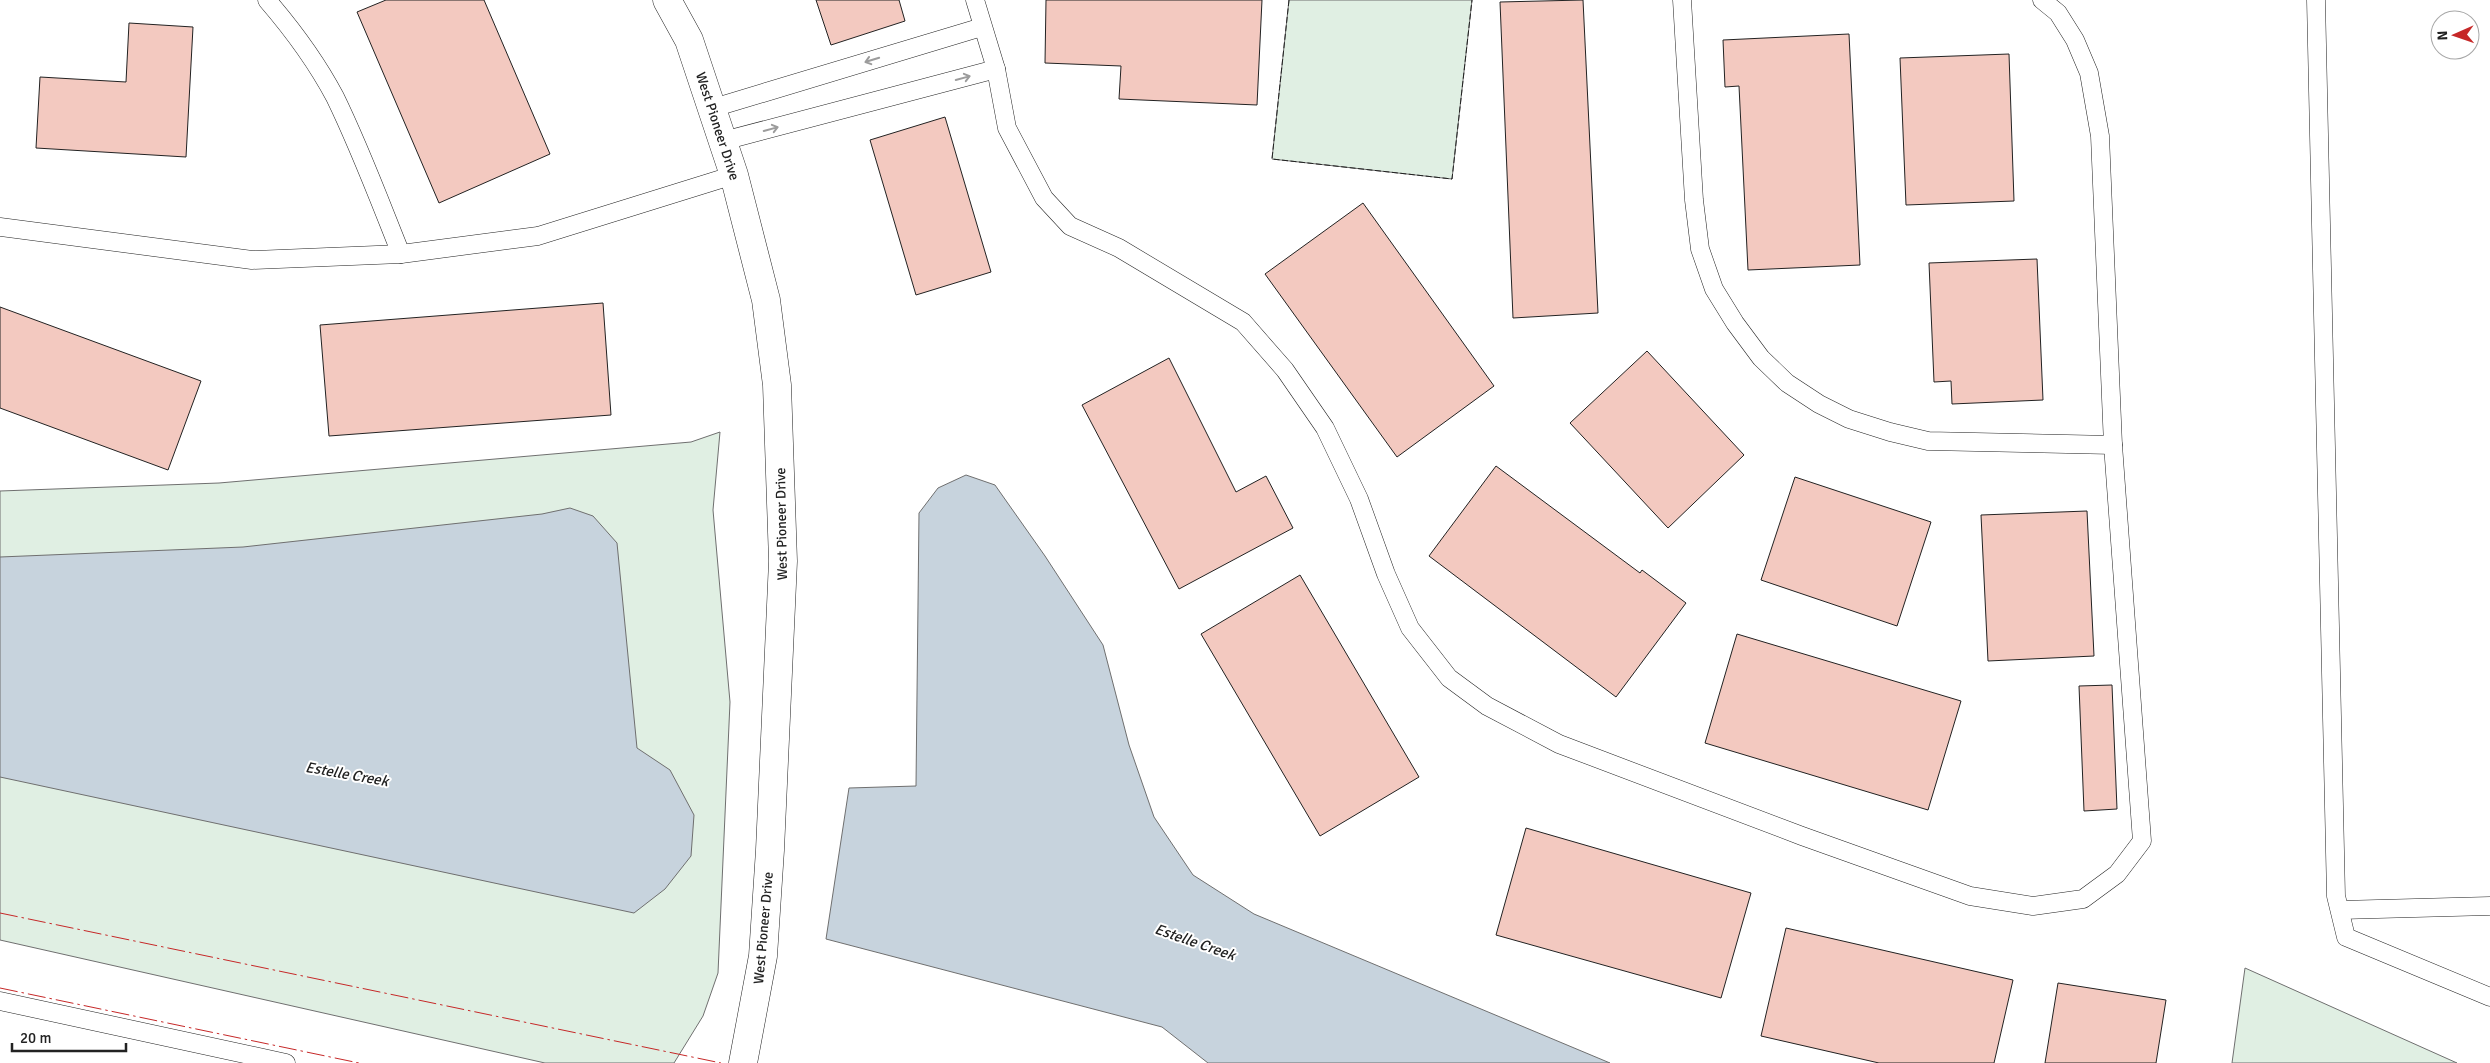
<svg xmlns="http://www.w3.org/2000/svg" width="2490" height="1063" font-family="Signika,sans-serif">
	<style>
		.green { fill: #e0efe3; stroke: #6f6f6f }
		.water { fill: #c7d3dd; stroke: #6f6f6f }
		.building { fill: #f3c9c0; stroke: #222 }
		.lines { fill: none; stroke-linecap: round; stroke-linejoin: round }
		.lane-casing { stroke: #222; stroke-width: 19 }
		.street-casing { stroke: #222; stroke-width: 29 }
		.lane { stroke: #fff; stroke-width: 18 }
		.street { stroke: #fff; stroke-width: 28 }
		.fence { stroke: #222; stroke-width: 1; stroke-dasharray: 6 2.5; stroke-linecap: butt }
		.power { stroke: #c62828; stroke-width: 1; stroke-dasharray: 18 4 2.5 4; stroke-linecap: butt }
		.oneway { stroke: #9c9c9c }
		.labels { text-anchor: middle; stroke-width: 4; stroke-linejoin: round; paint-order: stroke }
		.street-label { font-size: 14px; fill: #222; stroke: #fff }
		.water-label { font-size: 15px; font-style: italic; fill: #222; stroke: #fff }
	</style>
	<rect width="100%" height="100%" fill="#fff"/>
	<g class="green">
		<polygon points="1289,0 1472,0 1452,179 1272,159"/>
		<polygon points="720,432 713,510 730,702 718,973 703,1016 674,1063 545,1063 0,940 0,491 219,483 691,442"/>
		<polygon points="2245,968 2457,1063 2232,1063"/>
	</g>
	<g class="water">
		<polygon points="966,475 995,485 1045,556 1103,645 1129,745 1154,817 1193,875 1254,914 1610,1063 1208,1063 1162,1027 826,939 849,788 916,786 919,513 938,488"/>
		<polygon points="570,508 593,516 617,543 637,748 670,770 694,815 691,856 665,889 634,913 0,777 0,557 243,547 542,514"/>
	</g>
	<g class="building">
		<polygon points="386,0 484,0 550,154 439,203 357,12"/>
		<polygon points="816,0 899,0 905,21 831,45"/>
		<polygon points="1046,0 1262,0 1257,105 1119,99 1121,66 1045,63"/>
		<polygon points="1583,0 1598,313 1513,318 1500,2"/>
		<polygon points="129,23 193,27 186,157 36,148 40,77 126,82"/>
		<polygon points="1849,34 1860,265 1748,270 1739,86 1725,87 1723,40"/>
		<polygon points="2009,54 2014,201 1906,205 1900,58"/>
		<polygon points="945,117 991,272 916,295 870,140"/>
		<polygon points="1363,203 1494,386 1397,457 1265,274"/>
		<polygon points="2037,259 2043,400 1952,404 1951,381 1934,382 1929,263"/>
		<polygon points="603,303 611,415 329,436 320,325"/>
		<polygon points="0,307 201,381 168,470 0,408"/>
		<polygon points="1647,351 1744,455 1668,528 1570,423"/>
		<polygon points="1169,358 1236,492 1266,476 1293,528 1179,589 1082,405"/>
		<polygon points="1496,466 1640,573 1642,570 1686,603 1616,697 1429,556"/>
		<polygon points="1795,477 1931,522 1897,626 1761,580"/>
		<polygon points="2087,511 2094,656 1988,661 1981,515"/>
		<polygon points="1300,575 1419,777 1320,836 1201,634"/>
		<polygon points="1737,634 1961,701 1928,810 1705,743"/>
		<polygon points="2112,685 2117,809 2084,811 2079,686"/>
		<polygon points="1526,828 1751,893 1721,998 1496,935"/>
		<polygon points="1786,928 2013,980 1994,1063 1879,1063 1761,1036"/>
		<polygon points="2058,983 2166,1000 2156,1063 2045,1063"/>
	</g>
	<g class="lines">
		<g class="lane-casing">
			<g id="lane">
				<path d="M 267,0 C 292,29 317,63 335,97 C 360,148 380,202 401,254"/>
				<polyline points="975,0 996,69 1007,128 1044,198 1070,226 1119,248 1243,322 1285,370 1325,428 1359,499 1386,574 1410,628 1449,678 1487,706 1559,744 1802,836 1970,896 2033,906 2083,899 2117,874 2142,841 2113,445 2100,136 2089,73 2075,40 2058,13 2042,0"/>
				<polyline points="1682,0 1694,200 1700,249 1714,289 1735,323 1761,358 1787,383 1819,404 1849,419 1890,432 1928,441 2113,445"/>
				<polyline points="2316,0 2336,896 2346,937 2490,997"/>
				<polyline points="713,108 982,27"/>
				<polyline points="723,141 996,69"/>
				<polyline points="0,227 252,260 401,254 538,236 734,175"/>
				<polyline points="2340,910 2490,906"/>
				<polyline points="0,1001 286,1063"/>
			</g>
		</g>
		<g class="street-casing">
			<polyline id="street" points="667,0 689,40 734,175 766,300 777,385 783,561 770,850 763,956 743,1063"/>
		</g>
		<use href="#lane" class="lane"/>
		<use href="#street" class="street"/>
		<polyline class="fence" points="1289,0 1272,159 1452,179 1472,0"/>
		<g class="power">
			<polyline points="0,913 721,1063"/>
			<polyline points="0,988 359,1063"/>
		</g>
	</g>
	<defs><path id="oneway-shaft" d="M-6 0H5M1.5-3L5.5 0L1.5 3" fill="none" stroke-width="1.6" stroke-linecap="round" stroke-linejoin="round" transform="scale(1.25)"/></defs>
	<g class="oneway">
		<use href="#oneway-shaft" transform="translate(872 60) rotate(163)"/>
		<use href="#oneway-shaft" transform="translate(963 78) rotate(-15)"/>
		<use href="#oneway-shaft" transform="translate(771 129) rotate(-15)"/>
	</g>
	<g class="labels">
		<g class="street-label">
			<text transform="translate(718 126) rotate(72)" y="5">West Pioneer Drive</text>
			<text transform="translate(781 524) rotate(-91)" y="5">West Pioneer Drive</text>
			<text transform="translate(763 928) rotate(-85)" y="5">West Pioneer Drive</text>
		</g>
		<g class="water-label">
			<text transform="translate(347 774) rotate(10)" y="5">Estelle Creek</text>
			<text transform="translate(1195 942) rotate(19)" y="5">Estelle Creek</text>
		</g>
	</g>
	<g transform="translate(2455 35) rotate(268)"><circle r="24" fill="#ffffff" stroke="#a7a7a7"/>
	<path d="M0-4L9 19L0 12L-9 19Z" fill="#c62828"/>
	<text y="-8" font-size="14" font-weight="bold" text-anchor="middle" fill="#222222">N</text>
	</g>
	<path d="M12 1043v8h114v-8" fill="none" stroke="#222222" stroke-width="2.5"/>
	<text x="20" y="1043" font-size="15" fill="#222222" stroke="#ffffff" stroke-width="4" paint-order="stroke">20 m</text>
</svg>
